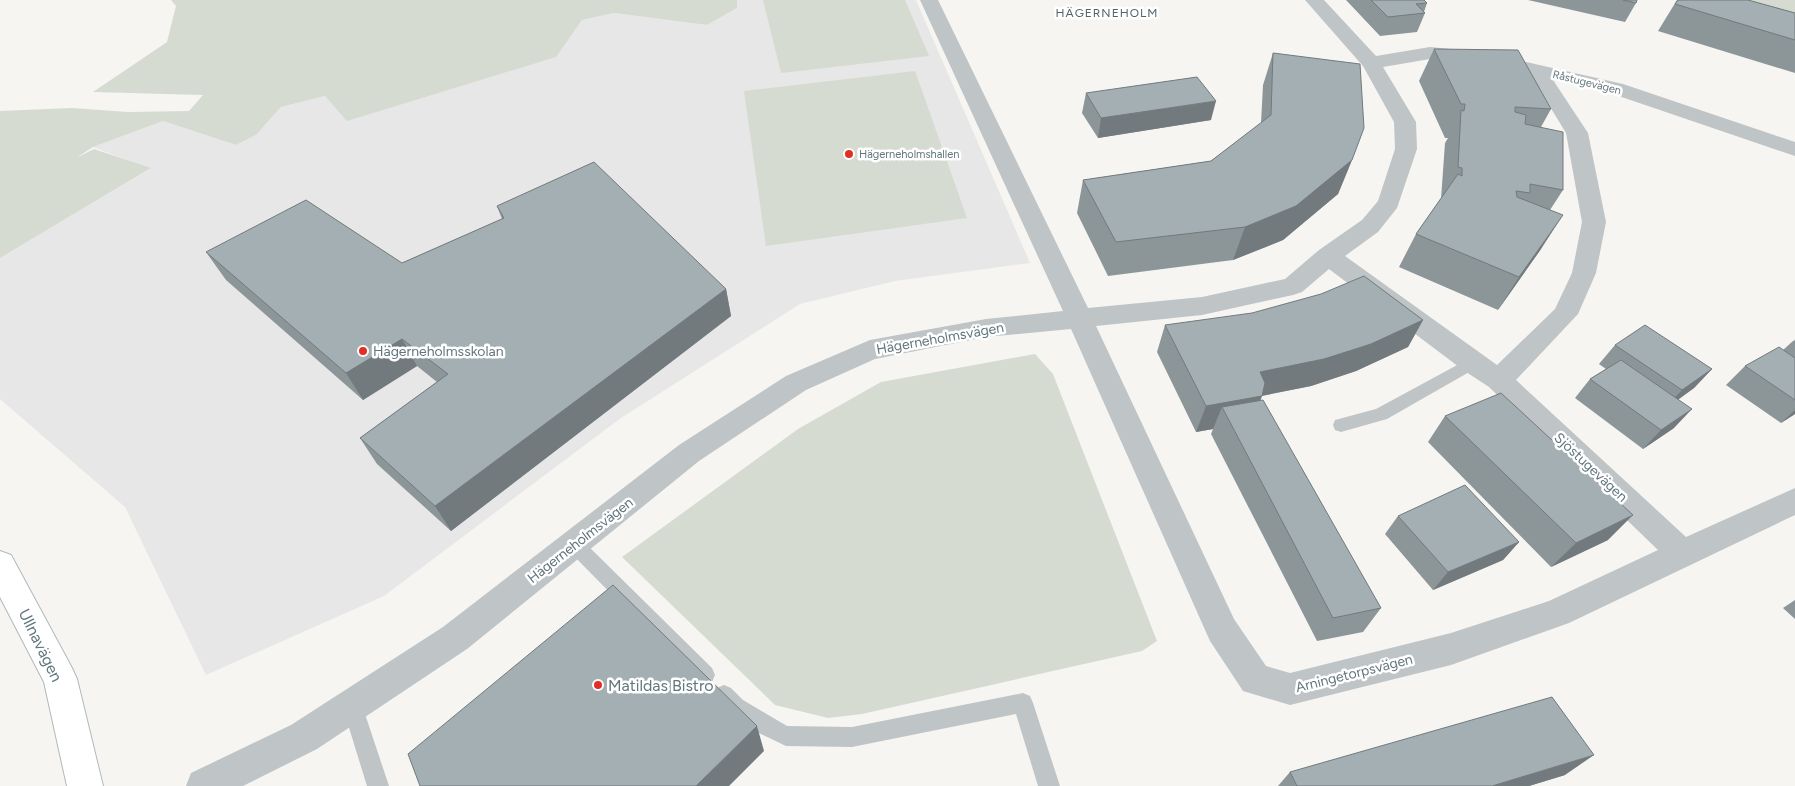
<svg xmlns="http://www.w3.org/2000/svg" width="1795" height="786" font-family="Figtree,sans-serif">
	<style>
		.built { fill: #e6e7e6 }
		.green { fill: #d6dbd1 }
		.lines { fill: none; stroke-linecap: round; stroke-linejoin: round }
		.secondary-casing { stroke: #b1b8bb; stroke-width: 2 }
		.lane { fill: #bfc4c6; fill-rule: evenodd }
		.street { fill: #bfc4c6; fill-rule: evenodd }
		.secondary { fill: #fff; fill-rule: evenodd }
		.wall { fill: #8c9699 }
		.shaded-wall { fill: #727a7d }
		.building { fill: #a3afb2; stroke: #727a7d }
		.poi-dot { fill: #e12e27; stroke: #fff; stroke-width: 2 }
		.labels { text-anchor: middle; stroke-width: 5; stroke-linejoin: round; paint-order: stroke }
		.far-street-label { font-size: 11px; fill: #61767d; stroke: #fff }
		.far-poi-label { font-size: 11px; fill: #61767d; stroke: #fff; text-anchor: start }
		.far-neighbourhood-label { font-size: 12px; letter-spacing: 1px; fill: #536368; stroke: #fff }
		.street-label { font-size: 14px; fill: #61767d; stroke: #fff }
		.poi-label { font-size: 14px; fill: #61767d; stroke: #fff; text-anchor: start }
		.near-street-label { font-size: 16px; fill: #61767d; stroke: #fff }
		.near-poi-label { font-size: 16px; fill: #61767d; stroke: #fff; text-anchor: start }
	</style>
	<rect width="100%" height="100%" fill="#f6f5f2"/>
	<polygon class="built" points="737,0 916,0 1030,263 895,281 800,304 621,418 384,596 206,675 125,507 0,399 0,258 150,169 93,147 163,121 236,145 256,135 281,107 325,96 347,120 555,57 582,20 614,13 707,25 737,8"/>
	<g class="green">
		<polygon points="171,0 737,0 737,8 707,25 614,13 582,20 556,57 347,121 325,96 281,107 256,135 236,145 163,121 93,147 76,158 94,149 151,168 0,258 0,111 72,108 128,112 189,111 203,95 93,92 167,42 176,6"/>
		<polygon points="763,0 905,0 929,56 781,73"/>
		<polygon points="1742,0 1795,0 1795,15"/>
		<polygon points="915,71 967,218 766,246 744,91"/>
		<polygon points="1035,354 1053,374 1157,641 1142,651 862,714 828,718 775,705 622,557 798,429 881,382"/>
	</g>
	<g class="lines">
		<g class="secondary-casing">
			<polygon id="secondary" points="0,551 11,555 72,668 77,679 103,786 67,786 44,682 0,597"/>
		</g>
		<g class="lane">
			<polygon points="1472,357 1478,359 1480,363 1478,367 1387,419 1341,432 1335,430 1333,425 1335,420 1376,409"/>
			<polygon points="574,536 580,538 712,668 715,675 712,682 705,685 698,682 568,550 565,544 568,538"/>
			<polygon points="724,685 731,688 743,700 787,726 852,727 1023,693 1030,696 1033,703 1060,786 1038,786 1016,714 852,747 786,746 759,733 729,714 717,702 714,695 717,688"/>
			<polygon points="352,695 359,698 362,705 389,786 367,786 342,705 345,698"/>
		</g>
		<path class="street" d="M 920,0 L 938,0 L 1088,308 L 1202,297 L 1285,279 L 1319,250 L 1362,220 L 1378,201 L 1395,149 L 1394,122 L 1363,66 L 1305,0 L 1324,0 L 1376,56 L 1430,47 L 1482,52 L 1623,84 L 1795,142 L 1795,156 L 1610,93 L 1553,80 L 1588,133 L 1606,222 L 1596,273 L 1578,314 L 1516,380 L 1686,537 L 1795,488 L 1795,515 L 1569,623 L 1451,665 L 1290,705 L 1243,691 L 1210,641 L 1071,329 L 986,337 L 875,359 L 806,390 L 699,461 L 467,649 L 317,749 L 243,786 L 186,786 L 191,773 L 291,725 L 443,627 L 679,445 L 786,376 L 870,340 L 986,319 L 1063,311 ZM 1430,59 L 1482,64 L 1530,74 L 1566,133 L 1582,222 L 1572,273 L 1555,309 L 1497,365 L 1345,256 L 1378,232 L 1397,208 L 1417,149 L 1416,122 L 1383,67 ZM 1329,269 L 1463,370 L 1489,387 L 1658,550 L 1549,601 L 1451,633 L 1290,673 L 1266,666 L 1234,619 L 1096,326 L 1202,315 L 1293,295 L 1302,292 Z"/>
		<use href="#secondary" class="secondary"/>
	</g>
	<g class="wall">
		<polygon points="1346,0 1424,0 1427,3 1424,12 1425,13 1417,32 1380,36"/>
		<polygon points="1528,0 1637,0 1636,3 1625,22"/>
		<polygon points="1677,0 1748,0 1795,13 1795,73 1658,31"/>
		<polygon points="1434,49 1551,109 1541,127 1563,190 1550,210 1541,249 1498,310 1399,267 1416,234 1441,199 1445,143 1448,138 1445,138 1419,81"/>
		<polygon points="1273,53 1352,160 1338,194 1283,240 1233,260 1108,276 1077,213 1083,180 1211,161 1261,123 1263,85"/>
		<polygon points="1086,93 1211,120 1098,138 1082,113"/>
		<polygon points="497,206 726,289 731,316 451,531 377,464 360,438 437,382 417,366 363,400 226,280 206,252 402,263 502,219"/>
		<polygon points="1423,320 1408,347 1356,371 1311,386 1262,396 1260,401 1381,608 1363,632 1317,641 1211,434 1213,429 1196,432 1157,352 1165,325"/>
		<polygon points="1795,340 1795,414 1781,423 1726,385 1745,366 1783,350 1793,341"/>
		<polygon points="1615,345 1712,369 1694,388 1678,400 1674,428 1643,449 1575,398 1590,379 1606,369 1599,364"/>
		<polygon points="1445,416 1608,540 1551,567 1428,442"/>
		<polygon points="1398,516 1519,542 1503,560 1433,590 1385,534"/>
		<polygon points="1795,600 1795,619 1783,608"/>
		<polygon points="1290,772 1565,775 1529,786 1278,786"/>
	</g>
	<g class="shaded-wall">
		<polygon points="1216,101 1211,120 1098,138 1101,118"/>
		<polygon points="1352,160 1338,194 1283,240 1233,260 1245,227"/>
		<polygon points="1563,215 1541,249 1498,310 1519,277"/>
		<polygon points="726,289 731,316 451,531 435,506"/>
		<polygon points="1423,320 1408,347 1356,371 1311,386 1255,397 1262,396 1251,423 1222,407 1213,429 1196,432 1206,406 1260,372"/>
		<polygon points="402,339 417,366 363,400 346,373"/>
		<polygon points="1712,369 1694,388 1664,409 1682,390"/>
		<polygon points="1692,409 1674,428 1643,449 1661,430"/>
		<polygon points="1795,410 1795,414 1781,423"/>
		<polygon points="1633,515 1608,540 1551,567 1576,543"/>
		<polygon points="1519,542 1503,560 1433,590 1448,572"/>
		<polygon points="757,726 764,751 729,786 696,786"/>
		<polygon points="1594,755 1565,775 1529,786 1492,786"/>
	</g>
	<g class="building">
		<polygon points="1371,0 1424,0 1427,3 1416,4 1425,13 1388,17"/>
		<polygon points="1623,0 1637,0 1636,3"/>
		<polygon points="1678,0 1748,0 1795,13 1795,40 1675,4"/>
		<polygon points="1434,49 1518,50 1551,109 1515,107 1515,112 1526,115 1525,124 1563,132 1563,190 1530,184 1530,193 1516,191 1517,197 1563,215 1519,277 1416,234 1458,174 1462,176 1462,168 1458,167 1461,110 1464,111 1465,104 1461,104"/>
		<polygon points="1273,53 1360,64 1364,128 1352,160 1296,206 1245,227 1116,242 1083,180 1211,161 1271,115"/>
		<polygon points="1197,77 1216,101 1101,118 1086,93"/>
		<polygon points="594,162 726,289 435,506 360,438 448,374 402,339 346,373 206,252 306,200 402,263 504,218 497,206"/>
		<polygon points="1364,276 1423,320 1371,344 1324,359 1260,372 1265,383 1262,396 1206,406 1165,325 1252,313 1321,294"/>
		<polygon points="1645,325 1712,369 1682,390 1615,345"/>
		<polygon points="1779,347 1795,358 1795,400 1745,366"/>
		<polygon points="1621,360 1692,409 1661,430 1590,379"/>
		<polygon points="1501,393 1633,515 1576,543 1445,416"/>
		<polygon points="1263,400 1381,608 1333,618 1222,407"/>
		<polygon points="1465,485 1519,542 1448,572 1398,516"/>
		<polygon points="613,585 757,726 696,786 420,786 408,754"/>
		<polygon points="1552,697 1594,755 1492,786 1297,786 1290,772"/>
	</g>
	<g class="poi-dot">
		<circle cx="849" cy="154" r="5"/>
		<circle cx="363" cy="351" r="5"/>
		<circle cx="598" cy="685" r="5"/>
	</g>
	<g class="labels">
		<g class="far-street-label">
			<text transform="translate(1587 82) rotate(14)" y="4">Råstugevägen</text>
		</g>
		<g class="far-poi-label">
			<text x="859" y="158">Hägerneholmshallen</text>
		</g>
		<g class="far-neighbourhood-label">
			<text x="1107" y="17">HÄGERNEHOLM</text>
		</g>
		<g class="street-label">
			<text transform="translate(940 338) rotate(-10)" y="5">Hägerneholmsvägen</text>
			<text transform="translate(1591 467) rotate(43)" y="5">Sjöstugevägen</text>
			<text transform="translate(580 540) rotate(-38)" y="5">Hägerneholmsvägen</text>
			<text transform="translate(1354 673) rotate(-14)" y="5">Arningetorpsvägen</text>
		</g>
		<g class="poi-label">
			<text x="373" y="356">Hägerneholmsskolan</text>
		</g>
		<g class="near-street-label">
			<text transform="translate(41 645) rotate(64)" y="6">Ullnavägen</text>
		</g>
		<g class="near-poi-label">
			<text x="608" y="691">Matildas Bistro</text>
		</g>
	</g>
</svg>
